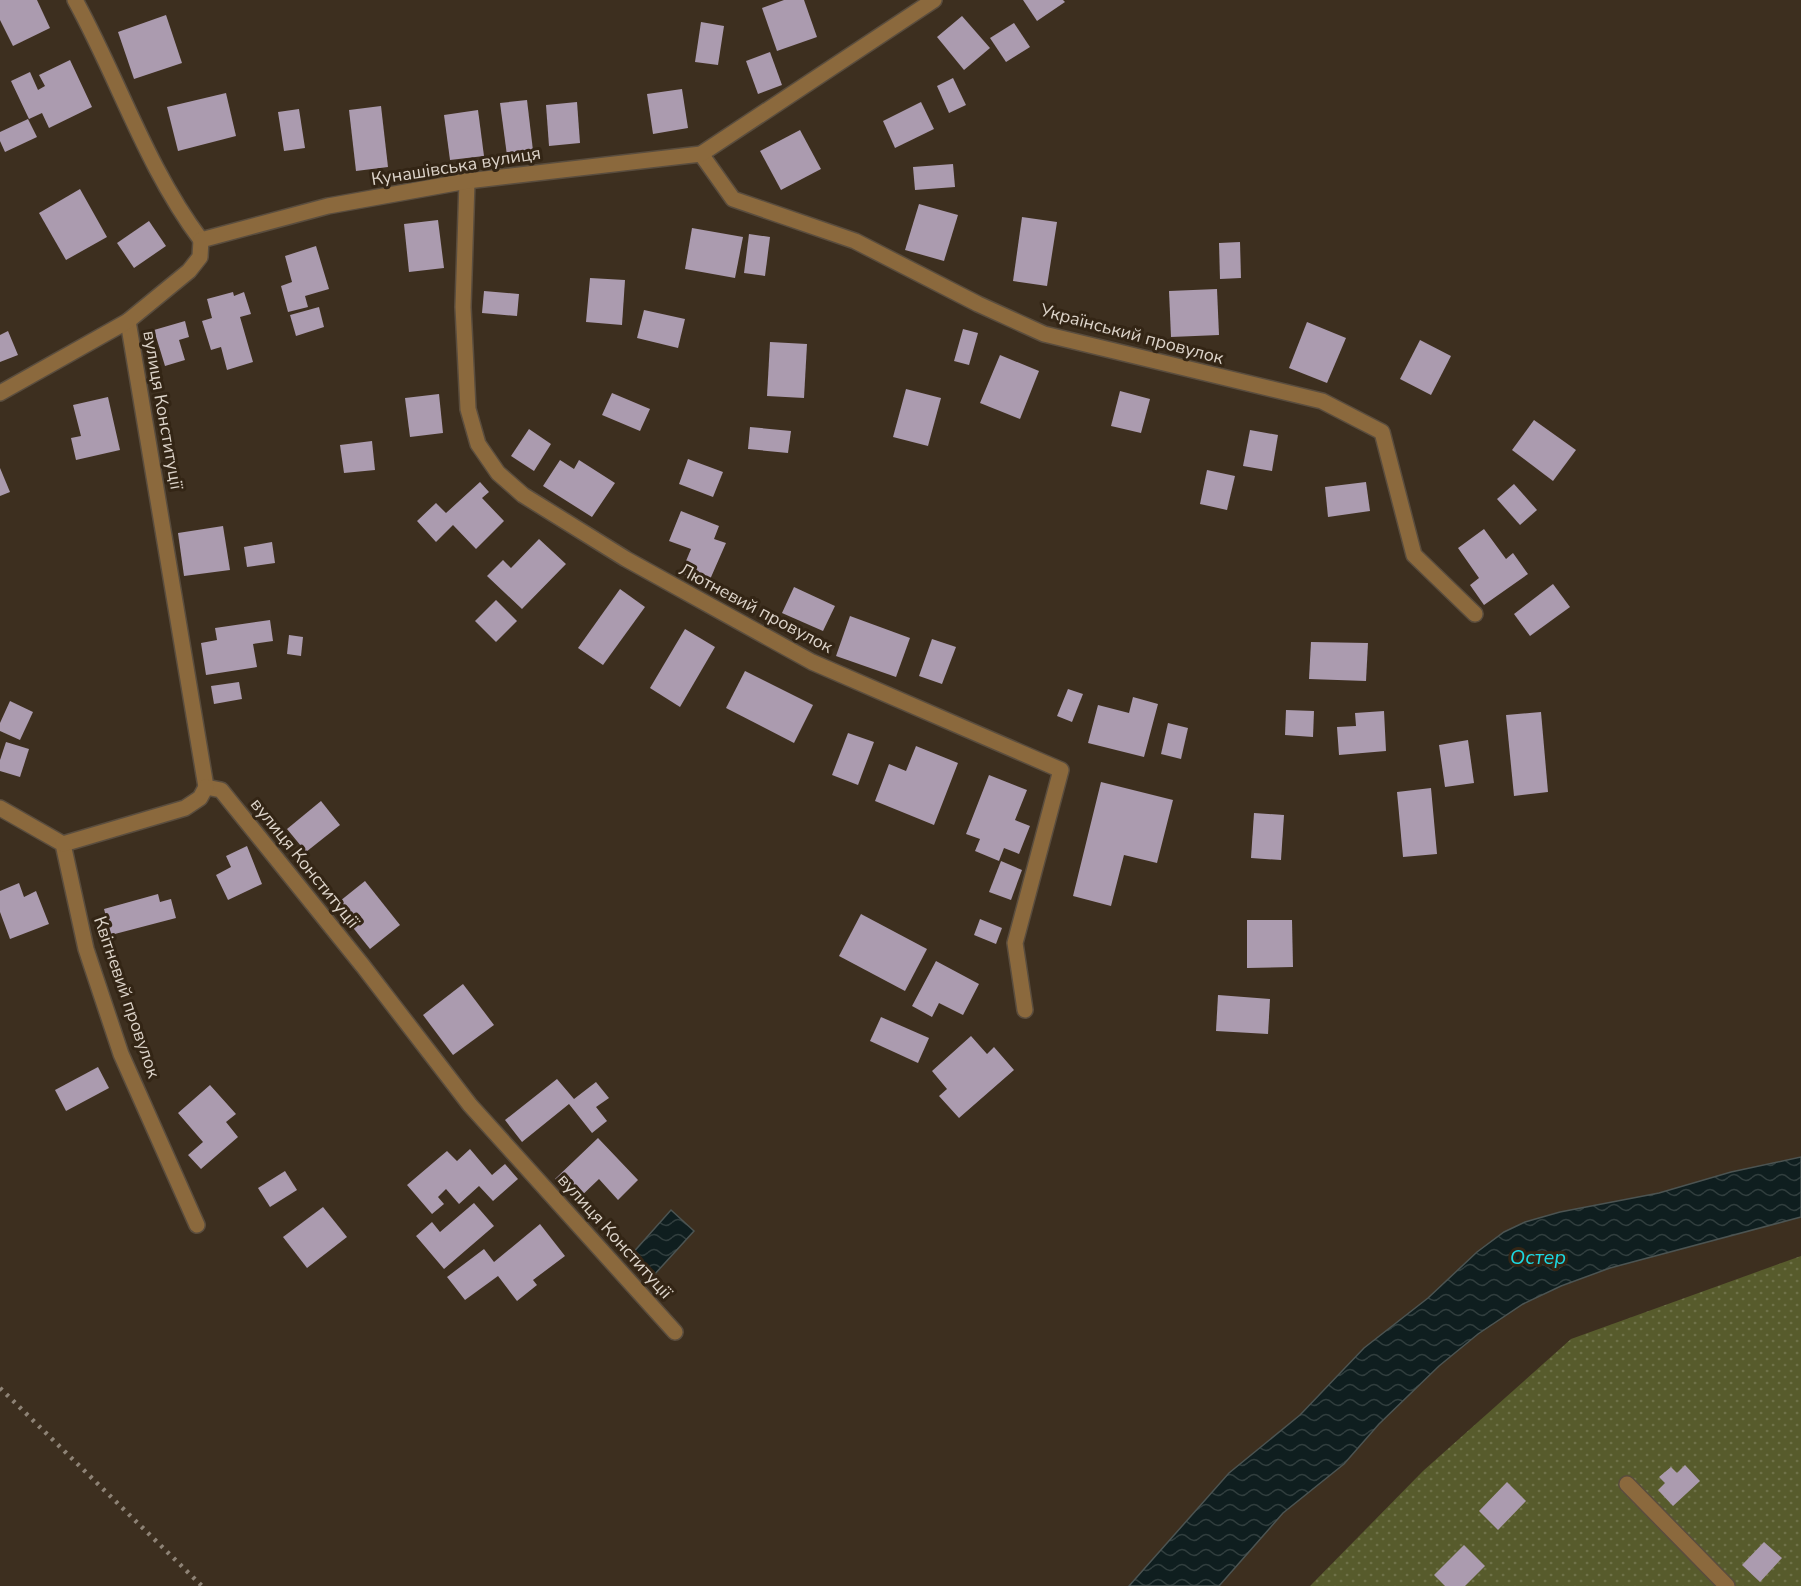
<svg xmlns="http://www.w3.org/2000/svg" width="1801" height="1586" font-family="'Nunito Sans',sans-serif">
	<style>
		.green { fill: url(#green-dots) }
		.water { fill: url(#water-waves); stroke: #4c5452; stroke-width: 1.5 }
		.building { fill: #ab9baf }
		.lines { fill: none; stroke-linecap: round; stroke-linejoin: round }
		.minor-casing { stroke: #5a4d3e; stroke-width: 18 }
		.minor { stroke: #8b693d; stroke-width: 15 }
		.rail { stroke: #8e8376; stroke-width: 4.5; stroke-dasharray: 3 6; stroke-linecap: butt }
		.labels { text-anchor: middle; stroke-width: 6; stroke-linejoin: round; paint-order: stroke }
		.street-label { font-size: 18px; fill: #dcd3c9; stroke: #332515 }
		.water-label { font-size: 20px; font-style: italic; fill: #1bd9e3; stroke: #332515 }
	</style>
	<defs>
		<pattern id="green-dots" width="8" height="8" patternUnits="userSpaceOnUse" patternTransform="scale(1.5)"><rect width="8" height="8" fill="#575b2c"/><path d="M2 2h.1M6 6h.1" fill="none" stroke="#6f7249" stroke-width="1.8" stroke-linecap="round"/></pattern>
		<pattern id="water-waves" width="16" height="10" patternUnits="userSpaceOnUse" patternTransform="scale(1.5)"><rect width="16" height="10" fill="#0f1e1f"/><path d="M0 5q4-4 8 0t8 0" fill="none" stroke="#313e3e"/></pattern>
	</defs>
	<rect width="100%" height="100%" fill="#3d2f1f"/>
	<polygon class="green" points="1801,1256 1801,1586 1310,1586 1423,1471 1571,1339"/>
	<g class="water">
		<polygon points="1801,1157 1801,1217 1610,1268 1561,1286 1523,1304 1478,1334 1439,1366 1379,1424 1344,1464 1283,1513 1219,1586 1129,1586 1229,1473 1300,1415 1364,1348 1428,1298 1477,1252 1504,1232 1525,1222 1560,1212 1659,1193 1731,1172"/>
		<polygon points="671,1210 694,1231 654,1275 631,1255"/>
	</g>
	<g class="building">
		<polygon points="0,0 37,0 50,28 13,46 0,20"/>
		<polygon points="784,0 804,0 817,37 777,51 762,8"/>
		<polygon points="1023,0 1063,0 1065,2 1037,21"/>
		<polygon points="166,15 182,63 134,79 118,32"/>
		<polygon points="962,16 990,48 964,70 937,37"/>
		<polygon points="701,22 724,26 718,65 695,62"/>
		<polygon points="1014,23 1030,47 1006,62 990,38"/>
		<polygon points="770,52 782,85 758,94 746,61"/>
		<polygon points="70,60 92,107 49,128 42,113 29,119 11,81 30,72 38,90 45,86 39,75"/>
		<polygon points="953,78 966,105 949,113 937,86"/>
		<polygon points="682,89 688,128 653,134 647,94"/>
		<polygon points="226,93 236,136 178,151 167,107"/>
		<polygon points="527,100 534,159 508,163 500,103"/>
		<polygon points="577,102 580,143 549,146 546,105"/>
		<polygon points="921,102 934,129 895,148 883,121"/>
		<polygon points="381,106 388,167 356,171 349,110"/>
		<polygon points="299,109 305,148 284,151 278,112"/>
		<polygon points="478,110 484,156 450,160 444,115"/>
		<polygon points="28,119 37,137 5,152 0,141 0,132"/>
		<polygon points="800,130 821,169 781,190 760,151"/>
		<polygon points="953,164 955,187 915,190 913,167"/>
		<polygon points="80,189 107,237 66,260 39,213"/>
		<polygon points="919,204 958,215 944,261 905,250"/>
		<polygon points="1022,217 1057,222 1047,286 1013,281"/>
		<polygon points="438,220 444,268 409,272 404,224"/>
		<polygon points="149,221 166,246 134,268 117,243"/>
		<polygon points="692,228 743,237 735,278 685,269"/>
		<polygon points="749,234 770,237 765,276 744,273"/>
		<polygon points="1240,242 1241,278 1220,279 1219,243"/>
		<polygon points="316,246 329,289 305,296 308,307 288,312 281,286 292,282 285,256"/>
		<polygon points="590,278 625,280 622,325 586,322"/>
		<polygon points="1217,289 1219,335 1171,337 1169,291"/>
		<polygon points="484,291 519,294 517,316 482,313"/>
		<polygon points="233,292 234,296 244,292 251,314 240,317 253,362 227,370 221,347 211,350 202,321 212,318 207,299"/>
		<polygon points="319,307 324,327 296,336 290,315"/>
		<polygon points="644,310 685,319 678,348 637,338"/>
		<polygon points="185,321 189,337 179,340 185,360 165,366 154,330"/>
		<polygon points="1307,322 1346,338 1327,383 1289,368"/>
		<polygon points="963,329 978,333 969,365 954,361"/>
		<polygon points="8,331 18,355 0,362 0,335"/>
		<polygon points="1420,340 1451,356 1431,395 1400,379"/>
		<polygon points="770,342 807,344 804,398 767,396"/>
		<polygon points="1000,355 1039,371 1020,419 980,403"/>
		<polygon points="906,389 941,398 928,446 893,437"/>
		<polygon points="1120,391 1150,399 1141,433 1111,426"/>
		<polygon points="612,393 650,409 640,431 602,415"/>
		<polygon points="439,394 443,433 410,437 405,398"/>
		<polygon points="108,397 120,450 76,460 71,438 81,436 73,405"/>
		<polygon points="1534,420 1576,450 1553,481 1512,450"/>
		<polygon points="750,427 791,431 788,453 748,449"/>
		<polygon points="529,429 551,444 534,471 511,456"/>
		<polygon points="1250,430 1278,435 1272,471 1243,466"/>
		<polygon points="372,441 375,470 344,473 340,445"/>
		<polygon points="688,459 723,472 713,497 679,484"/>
		<polygon points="560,460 574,469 579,460 615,483 592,517 543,486"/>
		<polygon points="0,468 10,492 0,496"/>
		<polygon points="1207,470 1235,476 1227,510 1200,504"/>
		<polygon points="480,482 489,492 482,498 504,521 476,549 453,525 436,542 417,521 436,503 446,513"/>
		<polygon points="1366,482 1370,511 1328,517 1325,487"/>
		<polygon points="1514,484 1537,510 1520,525 1497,499"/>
		<polygon points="681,511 719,526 714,539 726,543 708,584 681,573 691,549 669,541"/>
		<polygon points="223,526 230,570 184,576 178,533"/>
		<polygon points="1484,529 1506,559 1513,553 1528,574 1484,605 1470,585 1479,578 1458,548"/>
		<polygon points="539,539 566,564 522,609 487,576 503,560 511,568"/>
		<polygon points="272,542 275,563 247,567 244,547"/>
		<polygon points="1553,584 1570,607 1530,636 1514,614"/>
		<polygon points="794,587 835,606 823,631 782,613"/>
		<polygon points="620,589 645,607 603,665 578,648"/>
		<polygon points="496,600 517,621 496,642 475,621"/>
		<polygon points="850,616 910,638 896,677 836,656"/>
		<polygon points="270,620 273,641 253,644 257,667 206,675 201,643 217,640 215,628"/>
		<polygon points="685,629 715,647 680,707 650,688"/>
		<polygon points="289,635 303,637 301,656 287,654"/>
		<polygon points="932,639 956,647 942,684 919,676"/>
		<polygon points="1311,642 1368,643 1366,681 1309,679"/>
		<polygon points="745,671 813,705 794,743 726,708"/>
		<polygon points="239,682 242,699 214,704 211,686"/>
		<polygon points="1068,689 1083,694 1072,722 1057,716"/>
		<polygon points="1133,697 1158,704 1144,757 1088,743 1098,705 1129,713"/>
		<polygon points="10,701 33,712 20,740 0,731 0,723"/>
		<polygon points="1286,710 1314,711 1313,737 1285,735"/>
		<polygon points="1384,711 1386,751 1339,755 1337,727 1356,726 1355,713"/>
		<polygon points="1541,712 1548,792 1514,796 1506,715"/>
		<polygon points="1168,723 1188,728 1181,759 1161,754"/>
		<polygon points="848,733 874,742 858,785 832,775"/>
		<polygon points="1468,740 1474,783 1445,787 1439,745"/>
		<polygon points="6,742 29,749 20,777 0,771 0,760"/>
		<polygon points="916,746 958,763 934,825 875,801 889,764 906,771"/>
		<polygon points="989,775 1027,790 1015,820 1030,826 1019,854 1004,848 999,861 975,851 980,839 966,834"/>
		<polygon points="1101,782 1173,800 1157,863 1124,855 1111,906 1073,896"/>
		<polygon points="1431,788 1437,854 1403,857 1397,792"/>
		<polygon points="321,801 340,825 306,852 287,829"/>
		<polygon points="1254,813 1284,815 1281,860 1251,858"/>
		<polygon points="247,846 262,884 228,900 216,875 231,867 226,856"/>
		<polygon points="1001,861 1022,870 1011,900 989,892"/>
		<polygon points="365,881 400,925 370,949 335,905"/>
		<polygon points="19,883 24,897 36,891 49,924 10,939 0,912 0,891"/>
		<polygon points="158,894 160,902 171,899 176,918 111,935 104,909"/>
		<polygon points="861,914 927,949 905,991 839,956"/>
		<polygon points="980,919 1002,928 996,944 974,935"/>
		<polygon points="1247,920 1292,920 1293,967 1247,968"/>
		<polygon points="936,961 979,984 963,1015 939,1003 932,1017 912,1006"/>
		<polygon points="463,984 494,1025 453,1055 423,1015"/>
		<polygon points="1218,995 1270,999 1268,1034 1216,1031"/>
		<polygon points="881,1017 929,1038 918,1063 870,1041"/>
		<polygon points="971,1036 987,1054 994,1047 1014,1070 959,1118 939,1096 947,1089 932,1071"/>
		<polygon points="98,1067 109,1088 66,1111 55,1090"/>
		<polygon points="557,1079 574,1099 596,1082 609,1098 596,1107 607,1121 592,1133 569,1104 522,1142 505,1120"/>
		<polygon points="210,1085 236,1114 226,1122 238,1137 201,1169 188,1155 203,1142 178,1113"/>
		<polygon points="598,1138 638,1180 618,1200 599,1179 576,1201 555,1179"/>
		<polygon points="470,1149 492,1175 505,1164 518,1179 493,1201 479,1186 459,1204 446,1189 438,1197 444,1204 432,1214 407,1185 447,1151 457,1161"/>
		<polygon points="285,1171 297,1190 270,1207 258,1188"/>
		<polygon points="474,1203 494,1226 444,1269 416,1236 432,1222 440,1232"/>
		<polygon points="323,1207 347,1237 307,1268 283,1237"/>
		<polygon points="540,1224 565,1256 533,1280 537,1285 517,1301 498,1276 465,1300 447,1277 484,1249 494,1262"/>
		<polygon points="1685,1465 1700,1481 1673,1506 1658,1490 1665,1483 1659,1477 1671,1467 1677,1473"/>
		<polygon points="1507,1482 1526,1501 1498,1530 1479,1511"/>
		<polygon points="1764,1542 1782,1558 1760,1582 1742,1565"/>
		<polygon points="1464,1545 1485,1566 1465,1586 1445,1586 1434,1575"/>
	</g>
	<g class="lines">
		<g class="minor-casing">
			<g id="minor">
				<path d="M 75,0 C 119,80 146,167 201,240"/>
				<polyline points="701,154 733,199 855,241 978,304 1044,334 1322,401 1382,432 1414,555 1475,614"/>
				<polyline points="467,181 463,307 468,409 478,444 498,473 523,495 626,559 812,662 1061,770 1015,943 1025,1010"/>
				<polyline points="128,321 206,787 221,790 363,966 470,1105 675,1332"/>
				<polyline points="0,393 128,321 189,271 200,257 201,240 328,206 467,181 701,154 934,0"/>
				<polyline points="0,808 63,844 86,949 121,1054 197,1225"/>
				<polyline points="63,844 185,808 200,798 206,787"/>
				<polyline points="1627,1484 1727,1586"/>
			</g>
		</g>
		<use href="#minor" class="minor"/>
		<polyline class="rail" points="0,1388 202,1586"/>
	</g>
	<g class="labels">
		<g class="street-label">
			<text transform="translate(456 166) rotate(-9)" y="6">Кунашівська вулиця</text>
			<text transform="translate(1132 334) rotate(15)" y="6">Український провулок</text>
			<text transform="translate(163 410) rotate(80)" y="6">вулиця Конституції</text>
			<text transform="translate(756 608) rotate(28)" y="6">Лютневий провулок</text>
			<text transform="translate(305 863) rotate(51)" y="6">вулиця Конституції</text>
			<text transform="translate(127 997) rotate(71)" y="6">Квітневий провулок</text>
			<text transform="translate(615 1236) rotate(48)" y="6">вулиця Конституції</text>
		</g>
		<g class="water-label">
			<text x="1538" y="1264">Остер</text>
		</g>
	</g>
</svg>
